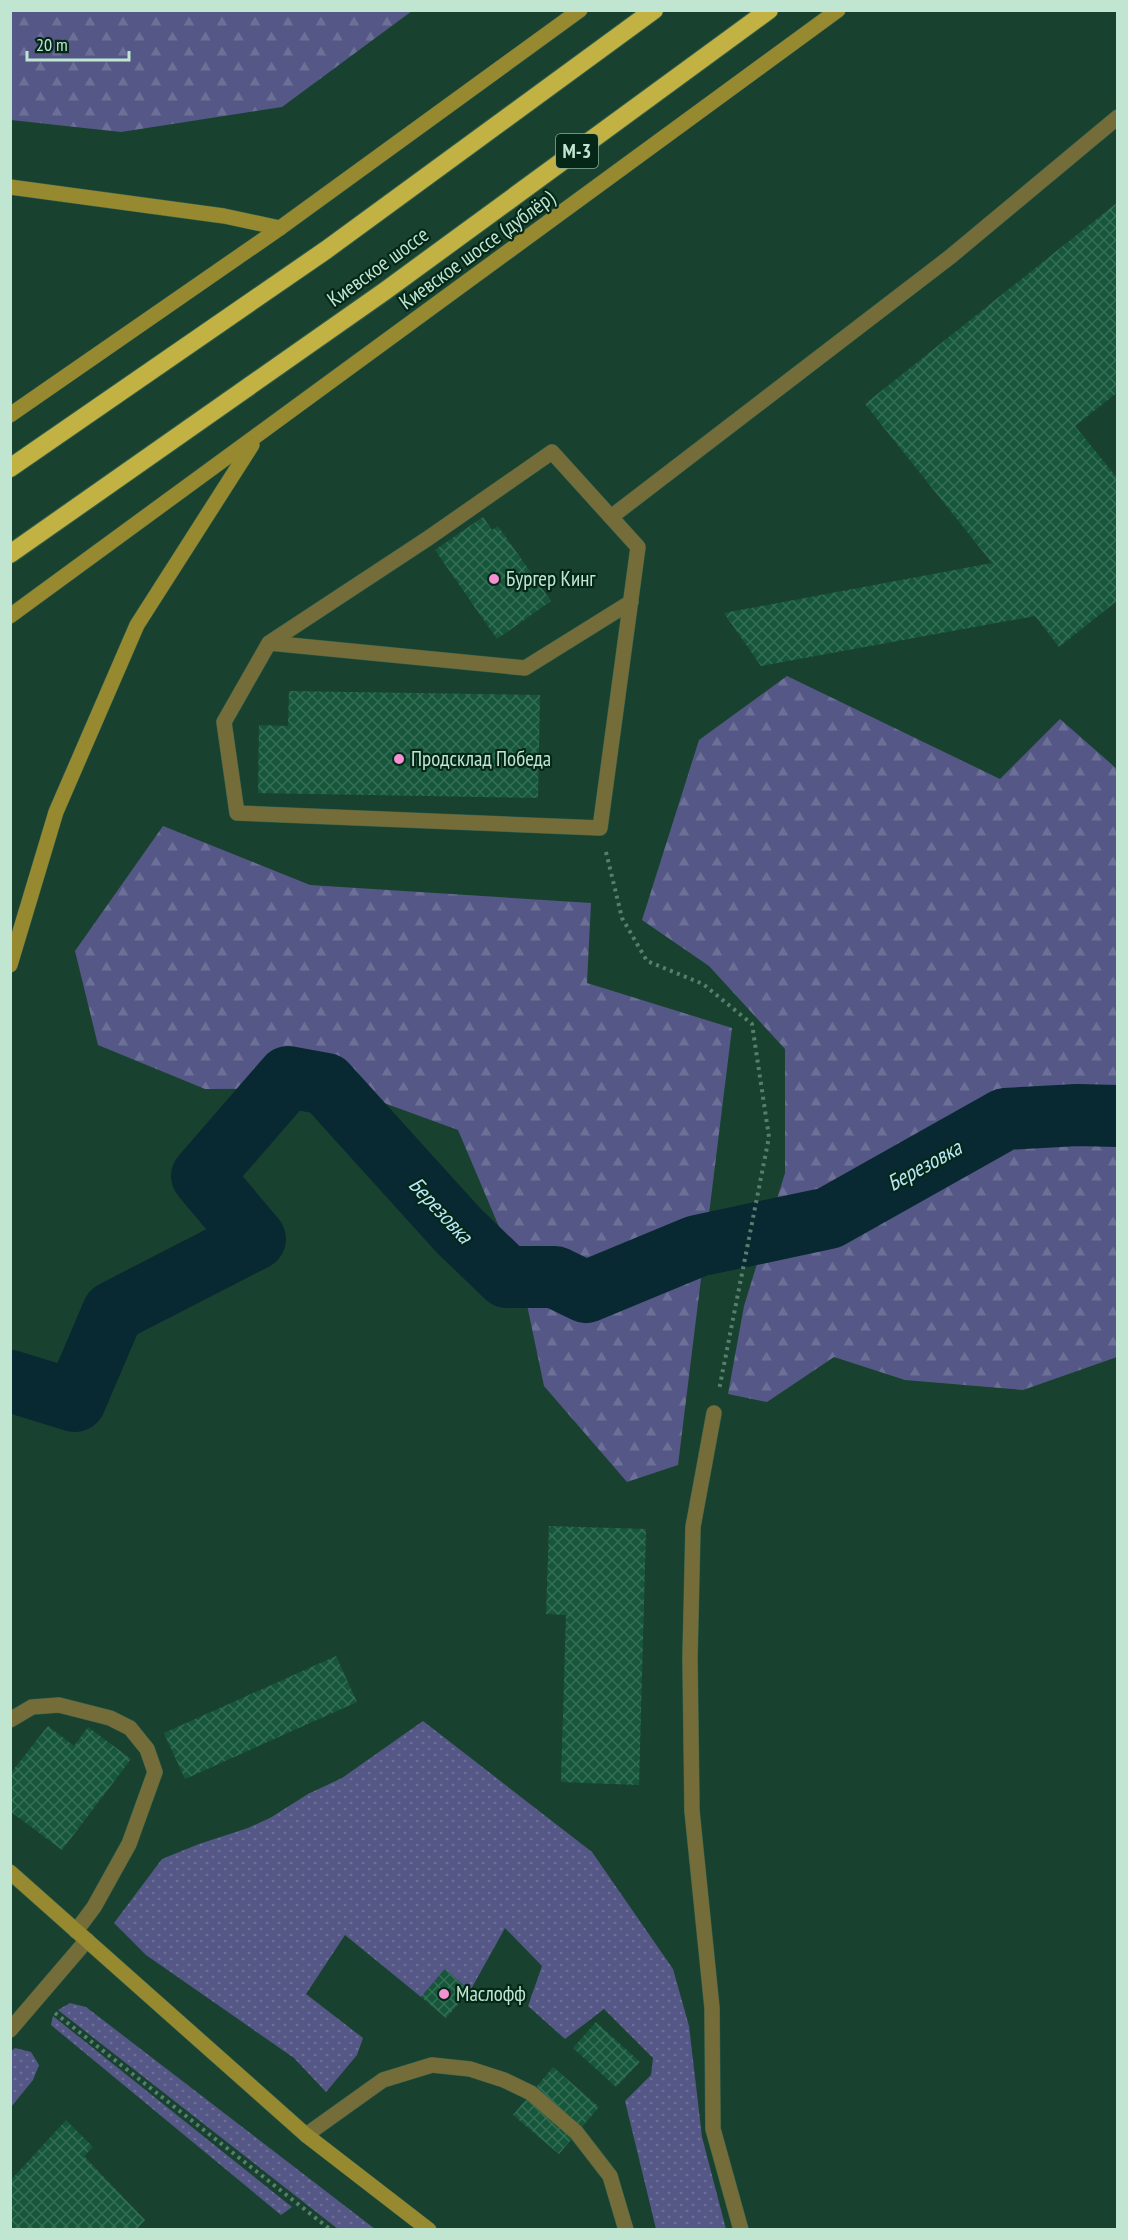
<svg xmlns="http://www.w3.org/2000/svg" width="1128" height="2240" font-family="'PT Sans Narrow',sans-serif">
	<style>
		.grass { fill: url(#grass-dots) }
		.forest { fill: url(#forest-firs) }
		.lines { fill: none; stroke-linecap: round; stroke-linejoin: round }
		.river { stroke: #082932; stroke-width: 62 }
		.building { fill: url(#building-cross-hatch) }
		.lane-casing { stroke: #36604c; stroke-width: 16 }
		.secondary-casing { stroke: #36604c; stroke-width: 16 }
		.highway-casing { stroke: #36604c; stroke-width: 20 }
		.path { stroke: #57806c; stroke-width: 4; stroke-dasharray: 3 4.5; stroke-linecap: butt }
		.lane { stroke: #756d39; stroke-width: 15 }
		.secondary { stroke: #96892f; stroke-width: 15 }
		.highway { stroke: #c2b244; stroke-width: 18 }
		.poi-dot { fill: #f491d3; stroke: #042718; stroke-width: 2 }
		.labels { text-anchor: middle; stroke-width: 4.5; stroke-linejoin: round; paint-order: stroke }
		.shield { fill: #042718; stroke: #88ad9a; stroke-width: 1.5 }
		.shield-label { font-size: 20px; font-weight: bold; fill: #c0e6d1 }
		.street-label { font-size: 21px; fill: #c0e6d1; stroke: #042718 }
		.poi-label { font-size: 21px; fill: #c0e6d1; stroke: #042718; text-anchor: start }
		.water-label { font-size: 22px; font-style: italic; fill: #b9e7f7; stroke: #042718 }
	</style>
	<defs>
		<pattern id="grass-dots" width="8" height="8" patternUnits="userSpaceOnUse" patternTransform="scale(1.5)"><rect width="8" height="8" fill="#555886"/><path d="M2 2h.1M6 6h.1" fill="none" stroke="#6c7096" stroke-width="1.8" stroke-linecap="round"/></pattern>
		<pattern id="forest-firs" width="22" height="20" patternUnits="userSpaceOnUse" patternTransform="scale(1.5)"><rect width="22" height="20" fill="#555886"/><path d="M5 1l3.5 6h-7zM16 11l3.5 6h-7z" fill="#6c7096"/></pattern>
		<pattern id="building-cross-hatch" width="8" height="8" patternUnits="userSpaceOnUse" patternTransform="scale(1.5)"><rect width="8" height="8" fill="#16563b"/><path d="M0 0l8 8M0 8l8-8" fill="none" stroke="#366e56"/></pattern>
	</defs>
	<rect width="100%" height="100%" fill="#18422f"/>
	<g class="grass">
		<polygon points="423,1721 592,1852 673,1969 689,2026 702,2137 726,2229 656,2229 625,2101 651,2075 653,2058 604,2009 565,2039 528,2006 542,1966 505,1928 470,1991 445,1969 421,1997 345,1935 306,1994 363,2038 357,2055 326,2092 294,2058 146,1955 114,1923 162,1859 199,1844 248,1828 270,1818 308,1794 342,1778"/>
		<polygon points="70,2003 86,2007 375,2229 338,2229 58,2010"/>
		<polygon points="53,2016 292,2207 281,2215 51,2025"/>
		<polygon points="15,2048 31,2052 39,2065 33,2080 11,2107 11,2051"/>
	</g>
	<g class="forest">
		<polygon points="11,10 412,10 412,11 282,107 121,132 11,120"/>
		<polygon points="787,676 1000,779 1060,719 1117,769 1117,1357 1023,1390 905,1380 834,1357 767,1402 728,1394 744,1306 785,1173 785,1049 709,966 642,920 699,740"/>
		<polygon points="163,826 310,885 591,903 587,983 732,1028 678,1465 627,1482 544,1386 522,1281 458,1130 343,1088 205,1089 98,1045 75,951"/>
	</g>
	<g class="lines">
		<polyline class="river" points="10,1381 75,1401 113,1312 255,1239 202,1176 288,1077 326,1084 459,1231 507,1277 555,1277 586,1292 697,1246 829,1218 1005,1119 1077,1115 1118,1116"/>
	</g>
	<g class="building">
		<polygon points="1118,202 1118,392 1075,426 1118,479 1118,600 1059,647 1035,616 761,666 724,613 992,563 865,404"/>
		<polygon points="483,517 492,530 498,526 551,601 497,639 435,550"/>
		<polygon points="289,691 540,695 538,798 258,793 259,725 288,726"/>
		<polygon points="549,1526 646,1529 639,1785 561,1782 566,1615 546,1614"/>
		<polygon points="336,1656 357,1702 185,1779 164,1733"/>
		<polygon points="48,1726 74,1746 88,1727 131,1759 62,1850 10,1811 10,1774"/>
		<polygon points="445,1969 470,1991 446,2018 421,1997"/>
		<polygon points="596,2022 640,2062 616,2087 573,2048"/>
		<polygon points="553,2067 599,2107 559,2154 513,2115"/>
		<polygon points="66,2120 93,2147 84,2156 145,2220 136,2230 10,2230 10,2181"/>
	</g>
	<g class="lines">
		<g class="lane-casing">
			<g id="lane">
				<polyline points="611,517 950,257 1118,117"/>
				<polyline points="269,643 427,539 552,452 638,547 600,828 237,813 224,722 269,643 525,668 631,602"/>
				<polyline points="714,1413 693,1527 690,1658 692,1811 712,2008 713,2129 741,2230"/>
				<polyline points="10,1720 32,1707 59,1705 110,1718 130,1728 147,1749 155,1772 129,1844 94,1907 76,1931"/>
				<polyline points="10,2030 87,1940"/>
				<polyline points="306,2135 383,2080 432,2065 470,2069 504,2080 531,2093 576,2132 610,2176 626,2230"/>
			</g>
		</g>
		<g class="secondary-casing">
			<g id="secondary">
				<polyline points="10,187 224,216 280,228"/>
				<polyline points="10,415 280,228 580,10"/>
				<polyline points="10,616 838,10"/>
				<polyline points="10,965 56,812 137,625 252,445"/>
				<polyline points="10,1872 306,2135 429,2230"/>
			</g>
		</g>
		<g class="highway-casing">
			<g id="highway">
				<polyline points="10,468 326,250 654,10"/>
				<polyline points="10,554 385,291 769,10"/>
			</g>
		</g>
		<g class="path">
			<polyline points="606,852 622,918 647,961 703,984 752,1024 769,1137 719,1390"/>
			<polyline points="55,2013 331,2230"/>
		</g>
		<use href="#lane" class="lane"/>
		<use href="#secondary" class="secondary"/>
		<use href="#highway" class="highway"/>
	</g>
	<g class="poi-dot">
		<circle cx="494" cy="579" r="6"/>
		<circle cx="399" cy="759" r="6"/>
		<circle cx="444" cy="1994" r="6"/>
	</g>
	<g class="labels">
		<rect class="shield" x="556" y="134" width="42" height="34" rx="4.5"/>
		<g class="shield-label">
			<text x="577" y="158">М-3</text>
		</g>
		<g class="street-label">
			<text transform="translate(477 250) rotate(-36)" y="7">Киевское шоссе (дублёр)</text>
			<text transform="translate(378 267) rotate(-36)" y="7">Киевское шоссе</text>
		</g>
		<g class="poi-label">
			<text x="506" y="586">Бургер Кинг</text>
			<text x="411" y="766">Продсклад Победа</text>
			<text x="456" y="2001">Маслофф</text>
		</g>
		<g class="water-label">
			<text transform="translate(924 1165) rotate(-29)" y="8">Березовка</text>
			<text transform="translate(441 1210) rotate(47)" y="8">Березовка</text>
		</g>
	</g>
	<rect width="1128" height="2240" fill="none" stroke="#c0e6d1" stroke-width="24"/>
	<path d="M27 51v9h102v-9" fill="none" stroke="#c0e6d1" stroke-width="3"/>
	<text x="36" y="51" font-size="18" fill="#c0e6d1" stroke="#042718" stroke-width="4.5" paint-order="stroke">20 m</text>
</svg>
